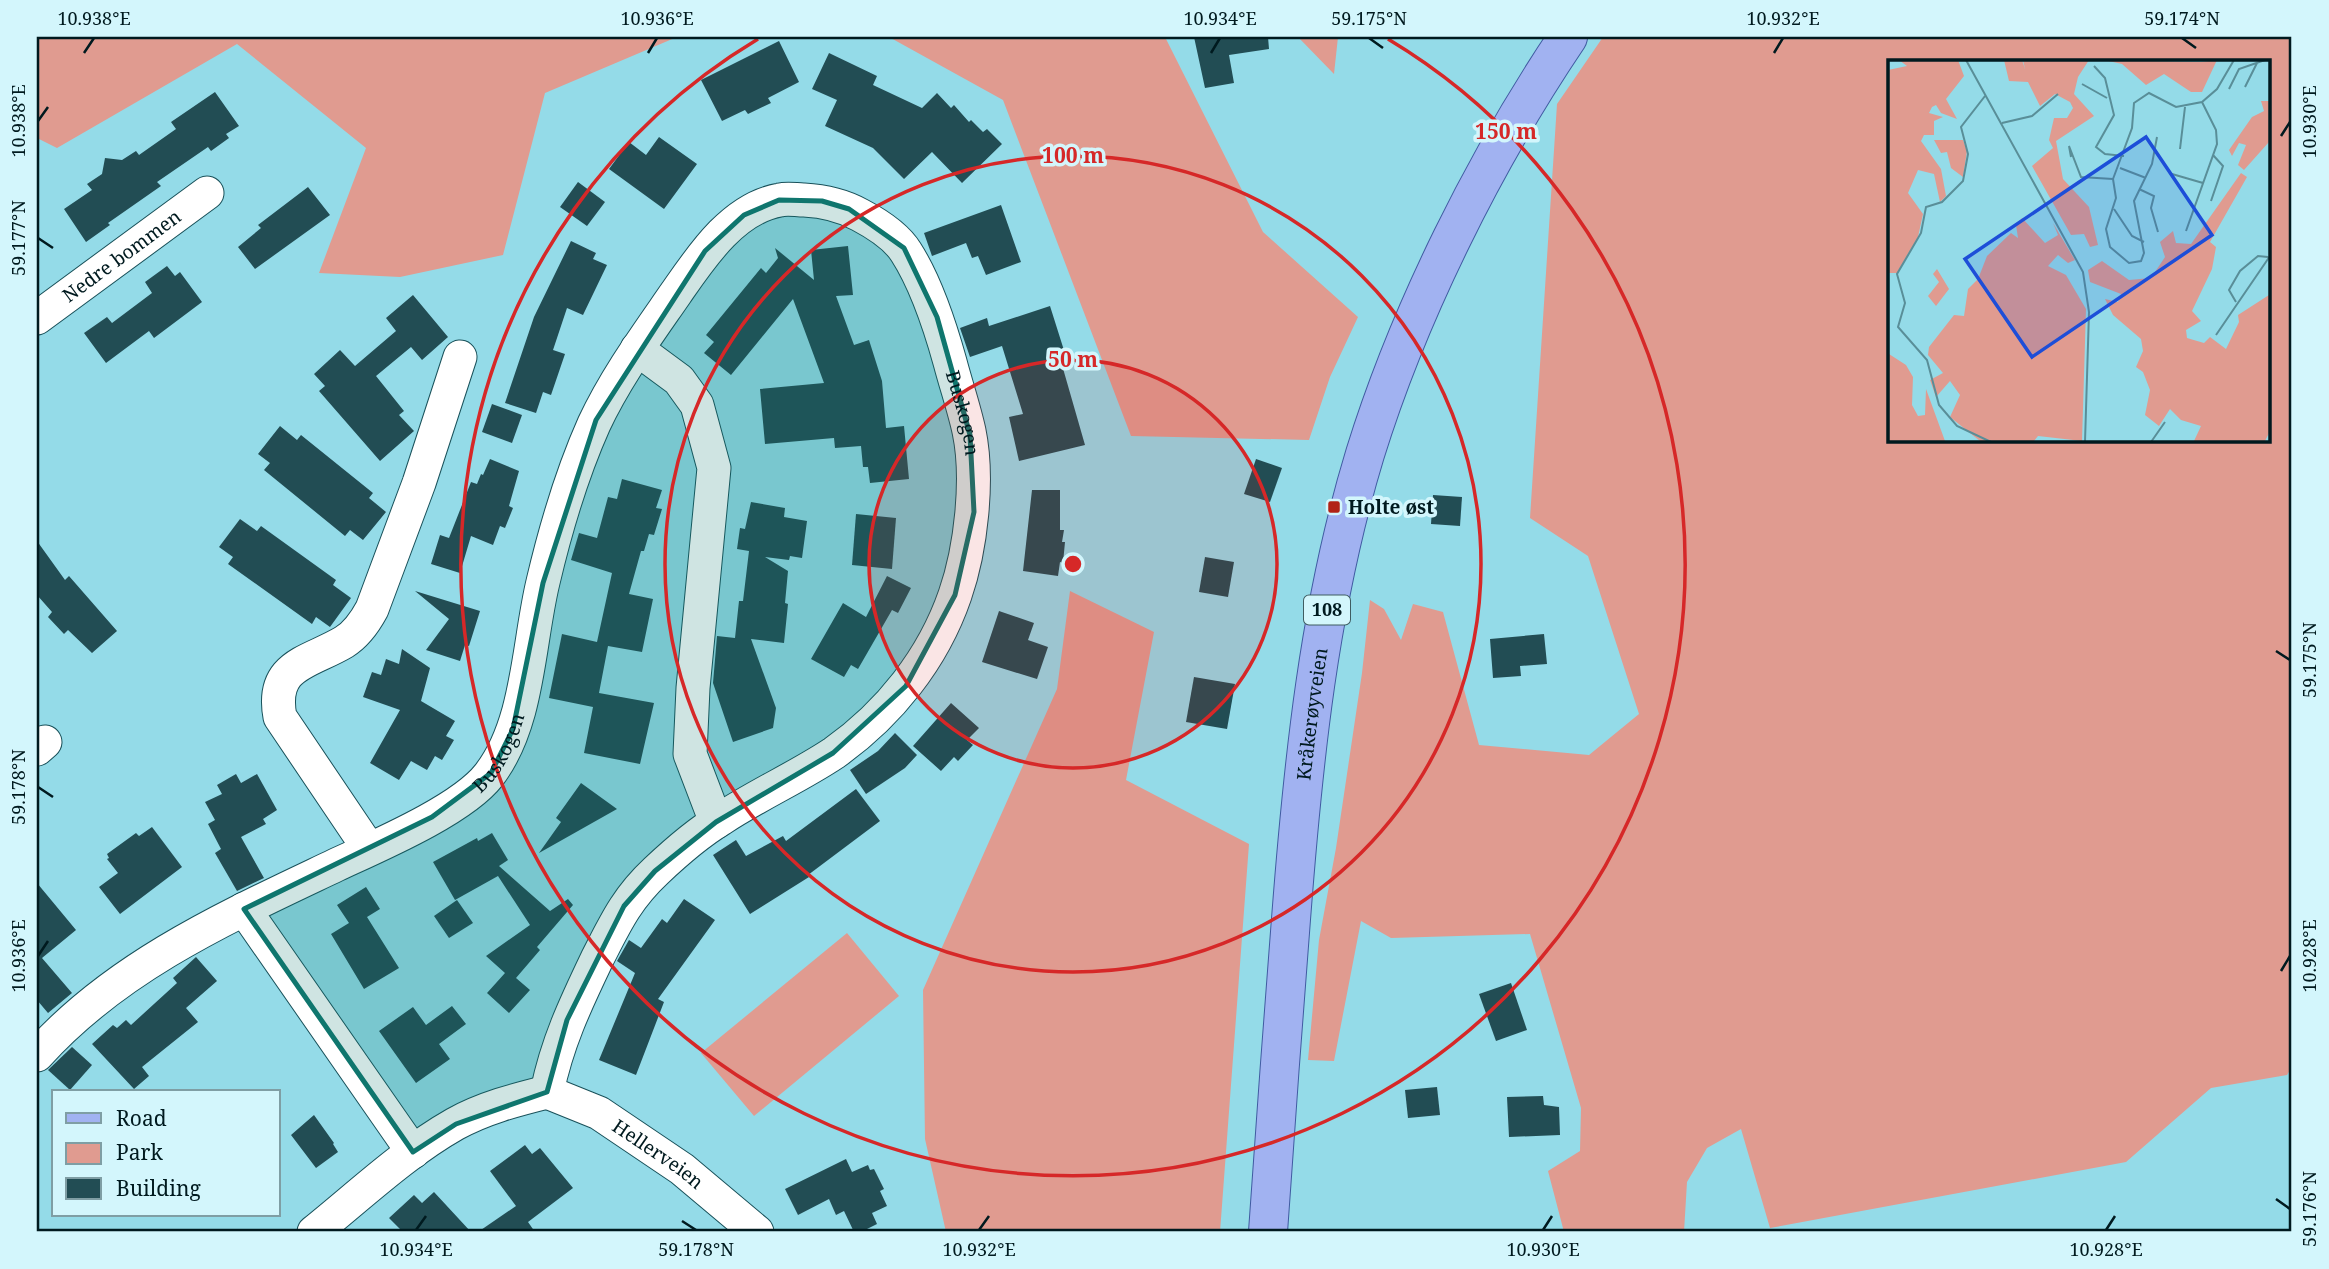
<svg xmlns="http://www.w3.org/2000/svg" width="2329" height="1269" font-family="'Noto Serif',serif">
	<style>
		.green { fill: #e09b90; fill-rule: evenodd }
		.building { fill: #224d54 }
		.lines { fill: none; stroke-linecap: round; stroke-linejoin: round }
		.minor-casing { stroke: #19515a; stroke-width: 35 }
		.major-casing { stroke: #405ba1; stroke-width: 40 }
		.minor { stroke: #fff; stroke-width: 33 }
		.major { stroke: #a1b2f1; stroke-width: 38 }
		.marked { fill: #0f766e; fill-opacity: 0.2; stroke: #0f766e; stroke-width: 5; stroke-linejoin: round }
		.ticks { fill: none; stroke: #001a1f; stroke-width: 2.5 }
		.ring { fill: none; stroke: #d62828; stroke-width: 3.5 }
		.poi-dot { fill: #b12316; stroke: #d3f6fc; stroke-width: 2.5 }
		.labels { text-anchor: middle; stroke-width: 7; stroke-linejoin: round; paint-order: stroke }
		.shield { fill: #d3f6fc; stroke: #3f5c61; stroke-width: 2 }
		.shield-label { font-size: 18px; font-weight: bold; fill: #001a1f }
		.street-label { font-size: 19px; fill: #001a1f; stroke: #d3f6fc }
		.poi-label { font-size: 19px; font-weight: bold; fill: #001a1f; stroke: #d3f6fc; text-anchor: start }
		.inset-road { fill: none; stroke: #598e98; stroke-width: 2 }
		.view { fill: #1d4ed8; fill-opacity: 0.15; stroke: #1d4ed8; stroke-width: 3.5 }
		.inset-edge { fill: none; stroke: #001a1f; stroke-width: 3.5 }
		.centre { fill: #d62828; stroke: #d3f6fc; stroke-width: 3.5 }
		.ring-label { font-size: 21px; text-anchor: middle; font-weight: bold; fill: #d62828; stroke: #d3f6fc; stroke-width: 7; stroke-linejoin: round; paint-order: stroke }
		.neatline { fill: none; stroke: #001a1f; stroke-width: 2.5 }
		.ticks-label { font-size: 18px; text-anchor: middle; fill: #001a1f }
	</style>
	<rect width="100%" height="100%" fill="#94dbe8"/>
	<g class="green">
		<polygon points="37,37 677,37 545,93 503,255 400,277 319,273 366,148 237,44 57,148 37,138"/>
		<polygon points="889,37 1165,37 1263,232 1358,317 1330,377 1309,440 1131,436 1003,100"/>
		<polygon points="1298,37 1338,37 1334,74"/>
		<path d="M 1603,37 L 2292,37 L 2292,1067 L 2287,1075 L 2211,1088 L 2126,1162 L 1770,1228 L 1741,1129 L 1707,1148 L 1687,1182 L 1684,1232 L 1564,1232 L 1548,1171 L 1580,1151 L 1581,1108 L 1530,934 L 1391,938 L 1361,921 L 1334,1061 L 1308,1060 L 1319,940 L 1336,848 L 1362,673 L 1370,600 L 1384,609 L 1401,640 L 1413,604 L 1443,612 L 1479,745 L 1589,755 L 1639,714 L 1588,556 L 1530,518 L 1557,104 ZM 2268,61 L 2268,439 L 1890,439 L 1890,61 Z"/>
		<polygon points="1070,591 1154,632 1126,780 1249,844 1220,1232 946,1232 925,1139 923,990 1057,689"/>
		<polygon points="847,933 899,996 754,1116 701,1053"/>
	</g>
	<g class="building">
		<polygon points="1194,37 1268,37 1269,49 1229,55 1234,83 1205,88"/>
		<polygon points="779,41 799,82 768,98 771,103 748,114 745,110 722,121 701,80"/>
		<polygon points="829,53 877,76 873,85 922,108 937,93 951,108 954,105 969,122 971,120 983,132 987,129 1002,144 962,183 932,152 904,179 873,148 825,126 837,100 812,89"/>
		<polygon points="215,92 239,126 226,134 229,138 211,151 208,147 157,182 161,186 108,223 110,225 86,242 64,209 92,190 87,184 102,174 105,158 122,160 136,151 139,155 176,129 171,122"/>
		<polygon points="659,137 697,164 664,209 609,169 629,142 646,155"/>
		<polygon points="578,182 605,202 587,226 560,207"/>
		<polygon points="308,187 330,215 255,269 238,247 261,228 258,225"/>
		<polygon points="1001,205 1021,262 986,275 978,256 972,258 966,243 932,256 924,233"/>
		<polygon points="571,241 596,253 593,259 607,265 583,315 567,308 553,350 565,354 551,395 543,392 536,413 505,403 534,317"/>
		<polygon points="848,246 853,295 836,296 854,345 869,340 882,381 886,428 904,426 909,479 870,483 868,467 863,467 861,446 835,448 834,438 765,444 760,389 824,383 793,299 731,375 704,353 714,342 706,335 761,268 766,273 778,258 775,248 814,280 811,250"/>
		<polygon points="167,266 175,276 180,272 202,302 154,338 149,331 106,363 84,333 107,317 112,323 152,293 145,282"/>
		<polygon points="413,295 448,337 422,360 411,347 376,376 404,411 399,415 414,431 380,461 319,391 325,386 314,374 340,350 355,366 396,331 386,318"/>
		<polygon points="1050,306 1068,363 1062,365 1085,445 1019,461 1009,417 1023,414 1002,346 970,357 960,328 987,318 989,326"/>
		<polygon points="492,404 522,415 512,443 482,432"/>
		<polygon points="280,426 297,440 301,435 373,493 369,498 386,512 363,540 350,530 345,536 264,470 270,463 258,454"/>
		<polygon points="490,459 519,471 509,506 513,508 505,528 500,526 493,545 471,536 460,573 431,564 440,535 449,538 471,482 477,484 481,474 483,475"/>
		<polygon points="1256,459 1282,468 1270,502 1244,494"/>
		<polygon points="622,479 662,490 656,508 662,509 654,535 649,534 644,551 641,551 629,594 653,599 642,652 608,646 599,693 654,703 640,764 584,753 593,707 549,698 562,634 597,642 612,573 571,560 579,533 597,538 608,497 617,499"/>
		<polygon points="1032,490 1060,490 1060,530 1064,530 1062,542 1065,542 1063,563 1060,562 1058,576 1023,571"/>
		<polygon points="1433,495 1462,497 1460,526 1431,524"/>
		<polygon points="751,502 785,508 784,517 807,521 802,558 790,556 789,560 765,557 788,571 785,603 788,604 784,643 751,639 776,708 773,728 733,742 713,683 717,636 735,638 739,601 743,601 749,551 737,549 740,528 745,529"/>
		<polygon points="856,514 896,518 892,569 852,565"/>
		<polygon points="240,519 257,531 261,526 336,580 333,585 351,598 330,627 316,617 312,624 228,564 233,557 219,547"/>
		<polygon points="37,541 65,580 69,576 117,631 92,653 68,630 64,634 48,617 52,612 37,595"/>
		<polygon points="1205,557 1234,562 1228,597 1199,592"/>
		<polygon points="887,576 911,588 898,613 892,610 858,669 851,665 844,677 811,659 843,603 866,617"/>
		<polygon points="415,591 480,611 469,646 465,645 460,661 426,650 449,619"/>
		<polygon points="999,611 1034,623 1028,640 1048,647 1037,679 982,662"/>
		<polygon points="1544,634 1547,664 1520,666 1521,676 1493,678 1490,639"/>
		<polygon points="402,649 430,668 421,701 455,721 446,736 454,740 442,760 435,756 427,770 411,761 399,780 370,763 400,710 363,697 372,672 381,675 386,659 399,664"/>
		<polygon points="1194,677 1235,684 1227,729 1186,722"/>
		<polygon points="951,703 979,728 967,740 973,745 958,761 954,757 941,771 913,746"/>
		<polygon points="895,733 917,755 905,768 866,794 850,770 878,751"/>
		<polygon points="236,774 241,783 257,774 277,810 263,819 266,824 241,837 264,878 237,891 215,853 221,849 208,824 215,820 205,802 222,794 217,785"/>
		<polygon points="581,783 617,809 539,853 561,822 556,818"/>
		<polygon points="856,789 880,821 808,875 809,877 750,914 713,855 736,840 746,856 783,836 786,841"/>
		<polygon points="152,827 182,867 120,914 99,887 118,873 107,859 109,858 107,854 136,833 139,836"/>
		<polygon points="492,833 508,860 499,866 550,911 568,899 573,905 537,947 540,950 516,978 530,990 509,1013 487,993 505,973 486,956 530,925 498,876 455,900 433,862 477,838 478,841"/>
		<polygon points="37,883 76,930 42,958 72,993 48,1013 37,1000"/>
		<polygon points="366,887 380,909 367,917 399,968 364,989 331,934 349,923 337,905"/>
		<polygon points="684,899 715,920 658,999 664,1002 636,1075 599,1060 635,973 617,961 629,940 641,948 662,919 667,923"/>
		<polygon points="457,900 473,923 449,938 434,916"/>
		<polygon points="196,957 217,981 186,1008 198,1022 142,1067 149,1076 134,1089 92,1044 113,1025 117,1028 126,1020 131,1025 177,983 173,978"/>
		<polygon points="1511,983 1527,1030 1496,1041 1479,994"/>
		<polygon points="452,1006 466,1024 439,1044 450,1059 416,1083 379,1031 413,1007 426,1025"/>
		<polygon points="72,1047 92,1065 70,1090 48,1070"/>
		<polygon points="1437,1087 1440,1115 1408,1118 1405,1090"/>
		<polygon points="1543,1096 1544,1105 1559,1107 1560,1135 1509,1137 1507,1097"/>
		<polygon points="314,1115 334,1143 333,1144 338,1152 316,1168 291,1135"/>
		<polygon points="525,1145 532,1154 540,1148 573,1188 528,1222 535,1232 478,1232 516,1206 490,1171"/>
		<polygon points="846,1159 852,1172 868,1165 870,1170 874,1169 884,1189 880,1191 887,1206 872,1213 877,1224 861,1232 854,1232 844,1211 836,1215 829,1199 798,1215 785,1189"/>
		<polygon points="434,1192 471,1232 403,1232 389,1218 414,1195 422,1203"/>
	</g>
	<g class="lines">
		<g class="minor-casing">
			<g id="minor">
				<path id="s1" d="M 37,318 L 207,193"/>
				<polyline points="637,349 679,380 697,405 714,468 693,688 690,754 716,822"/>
				<polyline points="37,749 45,742"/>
				<path d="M 369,849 L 280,717 C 270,664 309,663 344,642 C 357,634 365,622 372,609 L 419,483 L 460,357"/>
				<polyline points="244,909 413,1152"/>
				<path id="s2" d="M 37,1055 C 118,965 229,916 336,865 C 377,846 462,810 489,775 C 529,723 528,644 543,582 C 555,531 573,471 594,424 C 616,377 647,335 676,293 C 701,257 733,208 780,200 C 788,198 796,200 804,200 C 824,201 842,205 860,215 C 877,224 896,236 906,252 C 926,283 940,326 950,362 C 956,385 964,408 969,431 C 979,479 971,549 955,595 C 933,659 889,714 834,753 C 798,777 757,795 721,819 C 698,833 675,853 656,871 C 626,899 615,924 597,959 C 575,1005 557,1043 547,1092"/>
				<path id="s3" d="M 547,1092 L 599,1113 L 682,1169 L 757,1232"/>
				<path d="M 314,1232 C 360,1195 404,1153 455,1124 C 484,1108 515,1100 547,1092"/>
			</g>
		</g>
		<g class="major-casing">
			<g id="major">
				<path id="s4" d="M 1268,1232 C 1275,1128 1283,1023 1291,919 C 1303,762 1319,605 1365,454 C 1409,312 1485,160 1568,37"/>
			</g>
		</g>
		<use href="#minor" class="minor"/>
		<use href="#major" class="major"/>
	</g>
	<path class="marked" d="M 779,200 L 822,201 L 849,209 L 904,248 L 937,317 L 970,435 L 974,512 L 955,595 L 906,686 L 833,753 L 716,822 L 655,871 L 624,906 L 567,1020 L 547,1092 L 456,1124 L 413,1152 L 244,909 L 432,817 L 491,773 L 513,729 L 543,583 L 596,420 L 705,251 L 744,215 Z"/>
	<path class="ticks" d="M 1369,38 L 1383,48M 2182,38 L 2196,48M 84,53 L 94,38M 648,53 L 657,38M 1211,53 L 1220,38M 1774,53 L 1783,38M 38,121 L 48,107M 2281,136 L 2290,122M 38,238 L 53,248M 2276,651 L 2290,660M 38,787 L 53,797M 38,956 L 48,941M 2281,971 L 2290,956M 2276,1199 L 2290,1209M 682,1221 L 696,1230M 416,1230 L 426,1216M 979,1230 L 989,1216M 1543,1230 L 1552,1216M 2106,1230 L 2115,1216"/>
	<circle cx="1073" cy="564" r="204" fill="#d62828" fill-opacity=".12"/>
	<g class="ring">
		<circle cx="1073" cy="564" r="204"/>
		<circle cx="1073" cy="564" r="408"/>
		<path d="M1388 39A612 612 0 1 1 758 39"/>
	</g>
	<rect class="poi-dot" x="1327" y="500" width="14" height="14" rx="3.5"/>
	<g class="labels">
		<rect class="shield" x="1304" y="595.5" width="46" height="29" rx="5"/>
		<g class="shield-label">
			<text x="1327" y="616">108</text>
		</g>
		<g class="street-label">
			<text dy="7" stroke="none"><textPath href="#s1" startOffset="105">Nedre bommen</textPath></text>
			<text dy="7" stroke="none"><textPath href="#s2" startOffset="1516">Buskogen</textPath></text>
			<text dy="7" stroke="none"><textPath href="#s4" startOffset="520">Kråkerøyveien</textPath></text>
			<text dy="7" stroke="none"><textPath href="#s2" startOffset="560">Buskogen</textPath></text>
			<text dy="7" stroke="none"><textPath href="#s3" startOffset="128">Hellerveien</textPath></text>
		</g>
		<g class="poi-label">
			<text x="1348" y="514">Holte øst</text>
		</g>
	</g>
	<g transform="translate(1888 60)">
		<rect width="382" height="382" fill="#94dbe8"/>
		<path d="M 11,0 L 70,0 L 76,16 L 58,39 L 69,59 L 53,53 L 48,45 L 44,47 L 41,53 L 55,57 L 46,61 L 46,75 L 36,75 L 33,81 L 53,109 L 58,136 L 52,142 L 46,114 L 30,110 L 20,133 L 35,154 L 30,177 L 9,213 L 0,213 L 0,10 L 19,6 ZM 116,0 L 134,0 L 137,9 L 135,0 L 201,0 L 190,17 L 186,34 L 206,56 L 168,81 L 175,119 L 201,147 L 210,185 L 202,187 L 196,174 L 183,175 L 144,106 L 165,88 L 161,80 L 166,58 L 179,58 L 185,48 L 182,42 L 167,34 L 152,46 L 140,22 L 121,21 ZM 216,0 L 313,2 L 329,0 L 314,32 L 303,32 L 276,14 L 258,25 L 234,4 ZM 373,41 L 381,41 L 381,82 L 356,110 L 350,105 L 358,85 L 351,83 L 344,96 L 341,90 L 364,57 L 376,51 ZM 46,80 L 75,80 L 79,91 L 75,117 L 63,108 L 59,92 L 53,93 ZM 353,113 L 359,117 L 322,182 L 328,187 L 324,209 L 304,251 L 313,261 L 298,270 L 299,278 L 316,283 L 322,277 L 338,289 L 351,262 L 350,255 L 381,235 L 382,371 L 377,381 L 306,381 L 313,366 L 293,360 L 282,349 L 271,366 L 257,355 L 262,330 L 255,312 L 248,307 L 255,291 L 253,279 L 225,255 L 217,239 L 230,242 L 233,234 L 202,222 L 200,210 L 214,201 L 241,220 L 263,218 L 277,197 L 272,182 L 285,171 L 288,183 L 303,184 ZM 134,158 L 157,183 L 170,175 L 165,163 L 187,200 L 180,203 L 170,195 L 160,206 L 178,215 L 198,249 L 194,381 L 150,376 L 146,381 L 92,381 L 62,357 L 72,335 L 62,321 L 48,337 L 42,320 L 55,313 L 40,295 L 41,287 L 66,255 L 76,256 L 80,229 L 90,219 L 99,196 L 123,173 L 130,178 L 128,165 ZM 49,209 L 61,229 L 48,246 L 40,236 L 51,222 L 45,214 ZM 0,284 L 1,294 L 18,305 L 25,317 L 24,345 L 30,356 L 37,355 L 38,329 L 57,381 L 0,381 Z" fill="#e09b90"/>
		<path class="inset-road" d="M 78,0 L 195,212 L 201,252 L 197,382M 206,6 L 217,18 L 226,55 L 208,87 L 217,94 L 236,96M 194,24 L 219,38M 357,27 L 369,3M 341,29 L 351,9 L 377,0M 97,36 L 73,67 L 80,94 L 75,121 L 54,142 L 38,147 L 33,173 L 9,214 L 17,243 L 10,267 L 39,300 L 51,345 L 69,366 L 103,382M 114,63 L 144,56 L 170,34M 269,77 L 264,104 L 246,141 L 256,193 L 253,201 L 241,203 L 222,187 L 218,169 L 228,138 L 225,119 L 244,68 L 246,43 L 261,33 L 288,47 L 314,42 L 329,29 L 346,0M 292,89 L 297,47M 183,97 L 181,86 L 193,117 L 225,119M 232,108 L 258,118M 284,114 L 315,123M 251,129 L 266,136 L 263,148 L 270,172M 323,141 L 335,106 L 325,95M 226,149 L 244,176 L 256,182M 298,171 L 329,84 L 328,70 L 314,42M 348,242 L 341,230 L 352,211 L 370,196 L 380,197M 328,275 L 382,196M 263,382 L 277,362"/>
		<path class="view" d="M 258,77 L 324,175 L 144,297 L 77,199 Z"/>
		<rect width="382" height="382" class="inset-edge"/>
	</g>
	<circle cx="1073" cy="564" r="10" class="centre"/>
	<g class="ring-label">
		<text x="1506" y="139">150 m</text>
		<text x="1073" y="163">100 m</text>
		<text x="1073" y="367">50 m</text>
	</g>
	<rect width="2329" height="1269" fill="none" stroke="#d3f6fc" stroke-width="77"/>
	<rect x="52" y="1090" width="228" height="126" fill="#d3f6fc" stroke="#7f9ea4" stroke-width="2"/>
	<rect x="66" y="1113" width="35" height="10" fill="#a1b2f1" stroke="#7f9ea4" stroke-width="2"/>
	<text x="116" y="1126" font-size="21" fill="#001a1f">Road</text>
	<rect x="66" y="1143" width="35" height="21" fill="#e09b90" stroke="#7f9ea4" stroke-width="2"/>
	<text x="116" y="1160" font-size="21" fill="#001a1f">Park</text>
	<rect x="66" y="1178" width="35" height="21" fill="#224d54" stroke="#7f9ea4" stroke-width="2"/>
	<text x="116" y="1196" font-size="21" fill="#001a1f">Building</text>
	<rect x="38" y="38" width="2252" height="1192" class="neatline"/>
	<g class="ticks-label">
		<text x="94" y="25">10.938°E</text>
		<text x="657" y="25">10.936°E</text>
		<text x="1220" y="25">10.934°E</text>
		<text x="1369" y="25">59.175°N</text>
		<text x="1783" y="25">10.932°E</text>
		<text x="2182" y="25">59.174°N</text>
		<text transform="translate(19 121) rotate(-90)" y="6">10.938°E</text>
		<text transform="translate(2310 122) rotate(-90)" y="6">10.930°E</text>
		<text transform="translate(19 238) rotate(-90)" y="6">59.177°N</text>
		<text transform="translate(2310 660) rotate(-90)" y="6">59.175°N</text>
		<text transform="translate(19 787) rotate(-90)" y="6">59.178°N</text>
		<text transform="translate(19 956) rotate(-90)" y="6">10.936°E</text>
		<text transform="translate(2310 956) rotate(-90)" y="6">10.928°E</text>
		<text transform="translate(2310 1209) rotate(-90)" y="6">59.176°N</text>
		<text x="416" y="1256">10.934°E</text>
		<text x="696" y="1256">59.178°N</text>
		<text x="979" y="1256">10.932°E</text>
		<text x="1543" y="1256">10.930°E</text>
		<text x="2106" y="1256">10.928°E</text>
	</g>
</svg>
